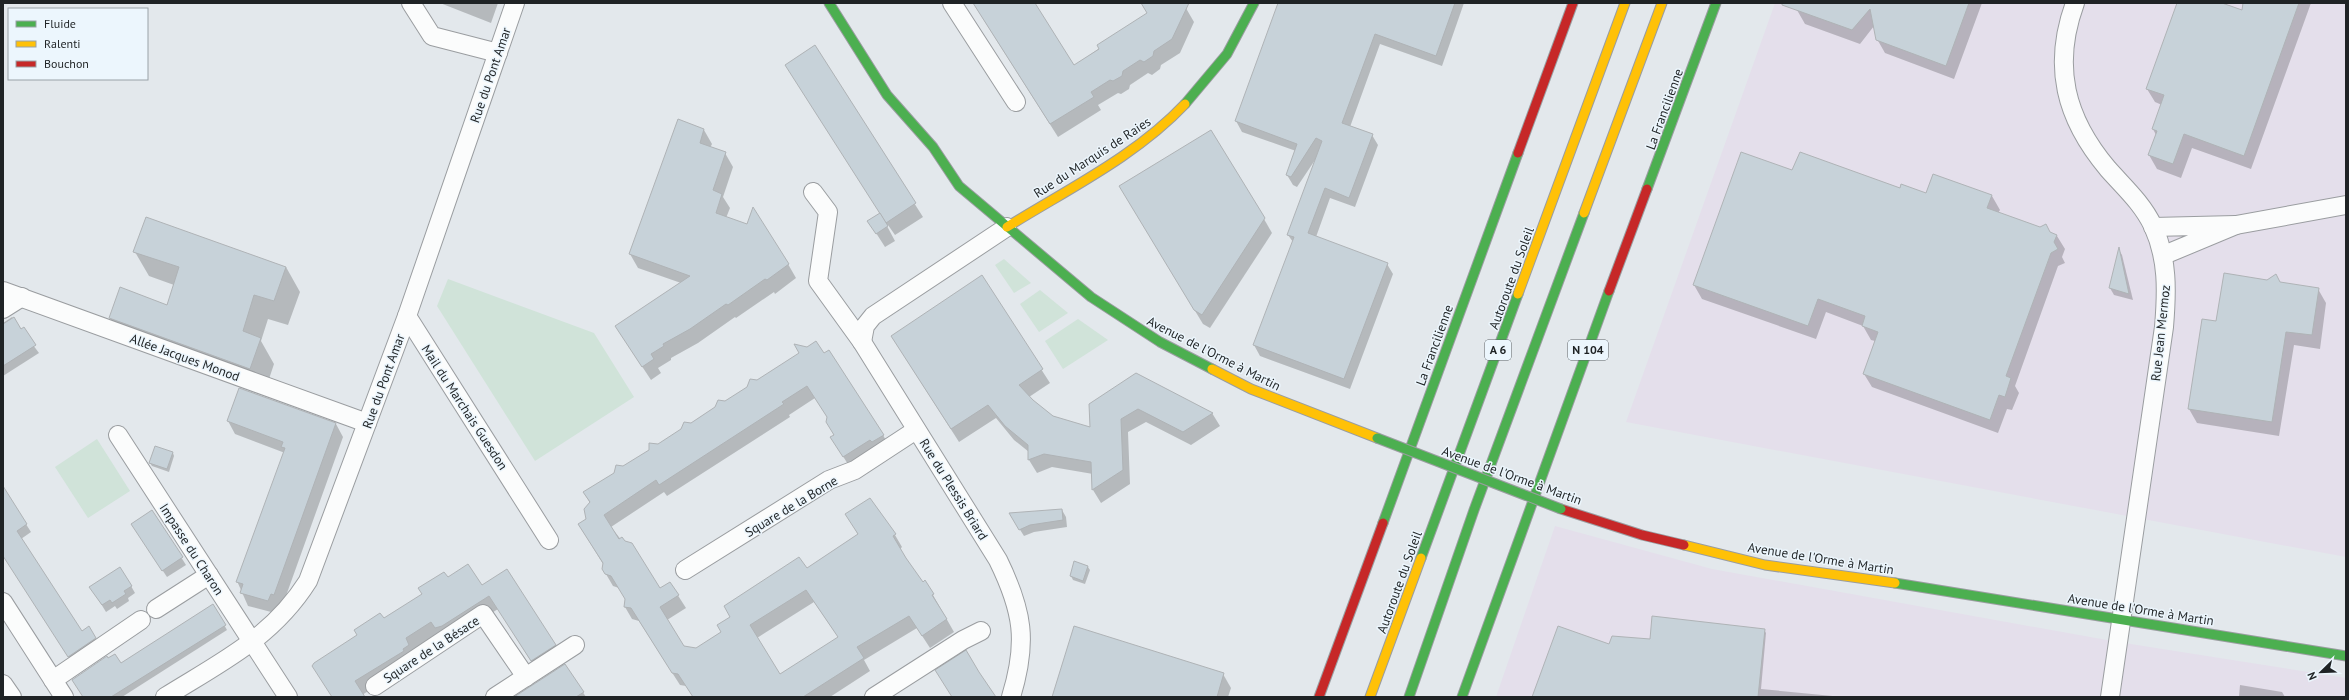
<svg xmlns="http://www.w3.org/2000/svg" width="2349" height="700" font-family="'PT Sans',sans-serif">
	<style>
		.industrial { fill: #e4dfeb }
		.green { fill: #d0e3d9 }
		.shadow { fill: #0003; fill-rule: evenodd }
		.building { fill: #c7d2d9; stroke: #afb3b6; fill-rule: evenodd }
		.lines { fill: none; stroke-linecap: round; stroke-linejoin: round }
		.street-casing { stroke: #9a9da0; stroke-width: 20 }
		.fast-casing { stroke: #9a9da0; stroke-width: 11 }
		.slow-casing { stroke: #9a9da0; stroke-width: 11 }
		.jam-casing { stroke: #9a9da0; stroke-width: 11 }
		.street { stroke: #fbfcfc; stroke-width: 18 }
		.fast { stroke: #4caf50; stroke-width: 9 }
		.slow { stroke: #ffc107; stroke-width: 9 }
		.jam { stroke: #c62828; stroke-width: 9 }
		.fast-bridge-casing { stroke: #9a9da0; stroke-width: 11; stroke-linecap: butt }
		.fast-bridge { stroke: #4caf50; stroke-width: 9 }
		.labels { text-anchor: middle; stroke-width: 3; stroke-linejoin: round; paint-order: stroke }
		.shield { fill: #ecf6fd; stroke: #5c6266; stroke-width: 1 }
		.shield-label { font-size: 12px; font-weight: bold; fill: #1f2325 }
		.street-label { font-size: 13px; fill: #1f2325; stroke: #ecf6fd }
	</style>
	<rect width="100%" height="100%" fill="#e3e8ec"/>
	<g class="industrial">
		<polygon points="1775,3 2346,3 2346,557 1626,422"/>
		<polygon points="1555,526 1712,569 2118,642 2346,678 2346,697 1496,697"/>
	</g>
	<g class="green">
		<polygon points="1004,259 1031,283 1014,293 995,265"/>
		<polygon points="448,279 594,333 634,397 535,461 437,306"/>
		<polygon points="1040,290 1068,313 1039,332 1020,304"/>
		<polygon points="1078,319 1108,340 1063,369 1045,341"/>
		<polygon points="97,439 130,491 88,518 55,467"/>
	</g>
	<g class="shadow">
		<polygon points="440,3 498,3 491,23"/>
		<polygon points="973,3 1033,3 1074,66 1148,14 1141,3 1183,3 1194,22 1180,53 1161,65 1160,69 1152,75 1148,73 1130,85 1129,89 1121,94 1118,93 1098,105 1101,110 1058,137"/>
		<polygon points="1279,3 1464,3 1442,66 1380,44 1350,127 1372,135 1378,145 1355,207 1330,198 1316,237 1387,264 1393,274 1350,389 1260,356 1254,345 1293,242 1288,235 1317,157 1297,187 1293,185 1287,175 1296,151 1242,132 1236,121"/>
		<polygon points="1799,3 1982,3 1954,79 1885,53 1877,39 1874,26 1860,44 1805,24 1797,10"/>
		<polygon points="2178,3 2219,3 2247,13 2249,3 2311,3 2251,169 2192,148 2181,178 2157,169 2149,155 2156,135 2153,129 2162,105 2155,102 2147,89"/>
		<polygon points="815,47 923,217 895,235 888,225 887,226 895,241 885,247 869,222 881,214"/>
		<polygon points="704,130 712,144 710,148 725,153 733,167 723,197 730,208 726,218 788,264 796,278 775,294 774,292 736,318 735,317 698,343 671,358 671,360 658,368 661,373 651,380 616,327 681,283 638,268 630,254"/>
		<polygon points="1793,172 1927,195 1934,175 1992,196 2000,210 1998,213 2057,236 2065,249 2062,257 2065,263 2058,266 2015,386 2019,393 2012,410 2007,409 1998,433 1872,387 1864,374 1875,341 1871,340 1863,326 1826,312 1816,339 1702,299 1694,285"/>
		<polygon points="1128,200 1264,219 1272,233 1210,328 1203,324"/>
		<polygon points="2119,250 2122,255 2133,300 2114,295 2110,288"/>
		<polygon points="135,252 286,267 300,292 288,325 268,319 261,341 274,364 264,394 124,343 110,318 168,306 174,285 149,276"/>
		<polygon points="982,277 1050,383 1029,397 1052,417 1091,429 1136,374 1212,413 1220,426 1191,445 1146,422 1128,432 1130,484 1101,503 1093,490 1093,474 1052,467 1037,473 1029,460 1029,452 1014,440 996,418 959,442 892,337"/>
		<polygon points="2280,283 2318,289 2326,303 2320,349 2294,345 2279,436 2197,423 2189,409 2217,323"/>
		<polygon points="12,317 39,353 3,376 3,323"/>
		<path d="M 801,354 L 883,435 L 890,448 L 851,469 L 839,450 L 828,418 L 815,398 L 789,415 L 790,417 L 667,496 L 664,492 L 611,527 L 660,589 L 670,583 L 686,608 L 667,620 L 684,647 L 697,649 L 858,535 L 854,527 L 870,499 L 895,535 L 902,547 L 900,549 L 922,583 L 925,582 L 933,595 L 954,632 L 930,648 L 917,628 L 864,660 L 870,671 L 830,697 L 693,697 L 686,686 L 680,685 L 639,621 L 632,619 L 625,607 L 626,599 L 619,588 L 613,586 L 603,569 L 603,564 L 579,525 L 587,519 L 590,503 L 584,493 ZM 814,602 L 839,638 L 780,676 L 757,638 Z"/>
		<polygon points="239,389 336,424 343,437 282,607 275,613 248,606 237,581 285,453 235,434 228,421"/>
		<polygon points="156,447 173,453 174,456 169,472 152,466 150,463"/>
		<polygon points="3,488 31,532 21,539 81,632 88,628 99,646 73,664 3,554"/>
		<polygon points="1062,510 1066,517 1067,527 1034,532 1024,536 1010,514"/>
		<polygon points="152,511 186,565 167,577 136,531"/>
		<polygon points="1075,562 1088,567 1090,570 1085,584 1073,580 1071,576"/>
		<polygon points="447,579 481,586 555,645 563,659 539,674 498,609 362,695 364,697 332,697 383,620"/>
		<polygon points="131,586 135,593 128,598 129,601 117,609 115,606 106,612 95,594"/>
		<polygon points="213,605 227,630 122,697 84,697 120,665"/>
		<polygon points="1764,630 1766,633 1761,689 1843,697 1533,697 1610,645"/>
		<polygon points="565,665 586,697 515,697"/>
		<polygon points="1223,674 1231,688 1228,697 1053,697"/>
		<polygon points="2240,685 2282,692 2285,697 2239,697"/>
	</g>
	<g class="building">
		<polygon points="973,3 1035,3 1074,65 1099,49 1097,45 1147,13 1141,3 1189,3 1172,39 1154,51 1153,56 1144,62 1140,60 1123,71 1122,76 1113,81 1110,80 1091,92 1094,97 1050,124"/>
		<polygon points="1278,3 1455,3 1436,56 1375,34 1342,123 1373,134 1349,198 1325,188 1308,233 1388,263 1344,379 1253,345 1294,237 1287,235 1322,141 1316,138 1291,177 1286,175 1297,144 1235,121"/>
		<polygon points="1782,3 1969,3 1946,66 1876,40 1870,9 1852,30 1782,5"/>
		<polygon points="2177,3 2222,3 2242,10 2243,3 2299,3 2244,156 2184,134 2173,164 2148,155 2157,131 2152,129 2164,95 2146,89"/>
		<polygon points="815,45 916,203 886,223 785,65"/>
		<polygon points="678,119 704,129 700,143 726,152 713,190 722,194 716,213 747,224 753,207 789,264 767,280 765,279 728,305 726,304 690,329 663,344 664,346 651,354 654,359 642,367 615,326 690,276 629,254"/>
		<polygon points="1211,130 1265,218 1202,315 1194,310 1119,186"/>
		<polygon points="1741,152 1792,170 1800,152 1900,188 1901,184 1926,193 1933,174 1992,195 1987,208 2040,227 2046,224 2050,232 2057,235 2054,242 2058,249 2051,253 2006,376 2011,378 2005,397 1999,395 1990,420 1863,374 1878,332 1862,326 1865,316 1818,299 1808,326 1693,285"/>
		<polygon points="880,213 888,226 876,234 867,221"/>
		<polygon points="146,217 286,267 274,301 254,295 243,331 261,338 250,369 109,318 120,287 167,305 179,267 133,252"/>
		<polygon points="2119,247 2129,294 2109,288"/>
		<polygon points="2224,273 2267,280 2276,274 2280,282 2319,288 2312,335 2286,332 2272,422 2188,409 2202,319 2216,321"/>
		<polygon points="982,275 1043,369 1019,385 1033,400 1053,416 1090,427 1089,404 1136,373 1213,413 1183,432 1138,409 1121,419 1123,470 1092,490 1091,462 1044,454 1028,460 1028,445 1005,426 988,405 951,429 891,336"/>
		<polygon points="14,317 21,329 24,327 36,345 3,366 3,324"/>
		<path d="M 816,341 L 824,353 L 829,350 L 884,435 L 872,442 L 870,440 L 843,457 L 830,437 L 834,435 L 826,422 L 827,417 L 807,386 L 782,402 L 784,404 L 659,485 L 656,480 L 604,515 L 619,539 L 622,537 L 625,541 L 632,543 L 660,588 L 670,582 L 679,595 L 660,607 L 684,646 L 696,648 L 721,632 L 717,625 L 730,617 L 724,606 L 799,557 L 807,568 L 858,534 L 845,514 L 870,498 L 896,534 L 893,536 L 906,558 L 923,582 L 925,580 L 934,594 L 932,595 L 947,619 L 922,636 L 909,616 L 857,647 L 864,658 L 803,697 L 693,697 L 678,674 L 672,673 L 631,608 L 624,607 L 625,599 L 611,576 L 605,574 L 602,569 L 603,563 L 578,524 L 586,519 L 584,509 L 590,502 L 583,492 L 614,473 L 616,465 L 623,466 L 649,450 L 649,443 L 658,444 L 681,429 L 684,422 L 691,423 L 715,407 L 718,400 L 725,401 L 747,387 L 750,379 L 757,380 L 799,353 L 794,344 L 807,347 ZM 806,590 L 838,637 L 780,674 L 750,625 Z"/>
		<polygon points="239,388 336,423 274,595 271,594 268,601 240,593 243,584 236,582 285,448 281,447 283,442 227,421"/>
		<polygon points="155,446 173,452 167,469 149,463"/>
		<polygon points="3,486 27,524 17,531 82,631 89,626 96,638 68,657 3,556"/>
		<polygon points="1062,509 1063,520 1030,525 1019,530 1009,513"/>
		<polygon points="152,510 183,557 162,571 131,524"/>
		<polygon points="1074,561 1088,566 1083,581 1070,576"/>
		<polygon points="468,564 482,585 507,569 556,645 531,661 489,596 442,626 435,628 431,622 406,638 409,645 403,649 404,651 355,681 365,697 332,697 312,666 314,663 357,635 354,630 380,613 384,618 422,594 418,588 444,572 448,577"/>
		<polygon points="120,567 132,586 124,591 126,594 112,603 110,600 102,605 89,587"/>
		<polygon points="213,604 226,625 111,697 83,697 72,680 107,656 108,658 115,654 121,663"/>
		<polygon points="1652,616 1765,629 1758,697 1532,697 1558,626 1609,644 1612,636 1650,639"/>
		<polygon points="1074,626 1224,673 1217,697 1052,697"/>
		<polygon points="966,650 979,672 996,697 952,697 935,670"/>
		<polygon points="565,664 584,692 576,697 514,697"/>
	</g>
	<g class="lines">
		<g class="street-casing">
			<g id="street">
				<polyline points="411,3 432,36 498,53"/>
				<polyline points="952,3 1016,102"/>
				<path d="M 2075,3 C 2052,66 2065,118 2108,169 C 2124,187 2142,203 2153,226 C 2168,259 2167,291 2164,327 L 2110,697"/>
				<path d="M 813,192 L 828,212 L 818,281 L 862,342 L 998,560 C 1023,611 1028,642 1011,697"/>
				<polyline points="2236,225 2346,205"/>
				<polyline points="2153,227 2236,225 2164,255"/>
				<polyline points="3,291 367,423"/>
				<polyline points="3,309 22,297"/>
				<polyline points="407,316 549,540"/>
				<polyline points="862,342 865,326 873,316 1007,227"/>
				<polyline points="118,435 288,697"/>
				<polyline points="685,570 829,480 855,470 916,430"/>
				<polyline points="3,602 64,697"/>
				<polyline points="156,609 209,575"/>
				<polyline points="53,680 141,620"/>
				<polyline points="3,684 12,697"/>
				<polyline points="375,686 483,614 526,677"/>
				<path d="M 165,697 C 221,662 272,638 308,581 L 407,316 L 515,3"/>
				<polyline points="495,697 575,645"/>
				<polyline points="874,697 963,640 981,631"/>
			</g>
		</g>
		<g class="fast-casing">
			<g id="fast">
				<polyline points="829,3 887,95 933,147 959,186 1091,297 1160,342 1212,369"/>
				<polyline points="1185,104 1227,54 1254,3"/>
				<polyline points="1647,189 1716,3"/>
				<polyline points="1383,523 1518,153"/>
				<polyline points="1421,558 1518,294"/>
				<polyline points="1895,583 2346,656"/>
				<polyline points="1409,697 1474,510 1584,213"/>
				<polyline points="1462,697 1609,291"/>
			</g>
		</g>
		<g class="slow-casing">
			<g id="slow">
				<polyline points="1584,213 1662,3"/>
				<path d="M 1007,227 C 1068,189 1136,156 1185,104"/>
				<polyline points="1518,294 1625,3"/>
				<polyline points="1212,369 1251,389 1377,438"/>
				<polyline points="1684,545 1765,565 1895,583"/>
				<polyline points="1370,697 1421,558"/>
			</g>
		</g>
		<g class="jam-casing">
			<g id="jam">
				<polyline points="1518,153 1573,3"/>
				<polyline points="1609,291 1647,189"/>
				<polyline points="1561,509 1642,535 1684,545"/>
				<polyline points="1319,697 1383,523"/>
			</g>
		</g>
		<use href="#street" class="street"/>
		<use href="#fast" class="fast"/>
		<use href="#slow" class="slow"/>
		<use href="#jam" class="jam"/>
		<g class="fast-bridge-casing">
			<polyline id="fast-bridge" points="1377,438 1561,509"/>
		</g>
		<use href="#fast-bridge" class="fast-bridge"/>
	</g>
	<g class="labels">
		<g class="shield">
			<rect x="1485" y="340" width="26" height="20" rx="3"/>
			<rect x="1568" y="340" width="40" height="20" rx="3"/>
		</g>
		<g class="shield-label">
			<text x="1498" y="354">A 6</text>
			<text x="1588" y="354">N 104</text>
		</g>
		<g class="street-label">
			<text transform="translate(490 75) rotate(-71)" y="5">Rue du Pont Amar</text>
			<text transform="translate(1664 109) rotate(-70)" y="5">La Francilienne</text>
			<text transform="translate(1092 157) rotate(-33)" y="5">Rue du Marquis de Raies</text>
			<text transform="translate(1511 278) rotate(-70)" y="5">Autoroute du Soleil</text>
			<text transform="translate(2160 333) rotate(-84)" y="5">Rue Jean Mermoz</text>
			<text transform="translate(1434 345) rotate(-70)" y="5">La Francilienne</text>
			<text transform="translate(1214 353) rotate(27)" y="5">Avenue de l'Orme à Martin</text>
			<text transform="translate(185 357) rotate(20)" y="5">Allée Jacques Monod</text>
			<text transform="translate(383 381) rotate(-70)" y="5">Rue du Pont Amar</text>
			<text transform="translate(465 407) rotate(57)" y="5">Mail du Marchais Guesdon</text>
			<text transform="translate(1512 475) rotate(20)" y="5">Avenue de l'Orme à Martin</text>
			<text transform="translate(954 489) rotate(58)" y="5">Rue du Plessis Briard</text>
			<text transform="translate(791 506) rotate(-31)" y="5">Square de la Borne</text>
			<text transform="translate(192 549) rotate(57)" y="5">Impasse du Charon</text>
			<text transform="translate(1821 558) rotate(9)" y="5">Avenue de l'Orme à Martin</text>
			<text transform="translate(1399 582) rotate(-70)" y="5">Autoroute du Soleil</text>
			<text transform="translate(2141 609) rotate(9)" y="5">Avenue de l'Orme à Martin</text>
			<text transform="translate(431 649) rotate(-33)" y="5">Square de la Bésace</text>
		</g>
	</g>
	<rect width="2349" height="700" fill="none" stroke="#1f2325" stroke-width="8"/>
	<rect x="8" y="8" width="140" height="72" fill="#ecf6fd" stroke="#9aa2a7"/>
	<rect x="16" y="21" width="20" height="6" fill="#4caf50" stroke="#9aa2a7"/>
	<text x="44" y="28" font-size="12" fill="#1f2325">Fluide</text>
	<rect x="16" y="41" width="20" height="6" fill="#ffc107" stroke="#9aa2a7"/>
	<text x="44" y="48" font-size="12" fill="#1f2325">Ralenti</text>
	<rect x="16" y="61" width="20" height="6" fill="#c62828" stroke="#9aa2a7"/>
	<text x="44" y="68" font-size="12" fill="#1f2325">Bouchon</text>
	<g transform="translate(2321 672) rotate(247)" stroke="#ecf6fd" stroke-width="3" paint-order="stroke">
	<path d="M0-3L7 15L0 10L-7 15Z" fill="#1f2325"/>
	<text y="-6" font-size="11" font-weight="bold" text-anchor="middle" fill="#1f2325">N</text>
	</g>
</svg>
